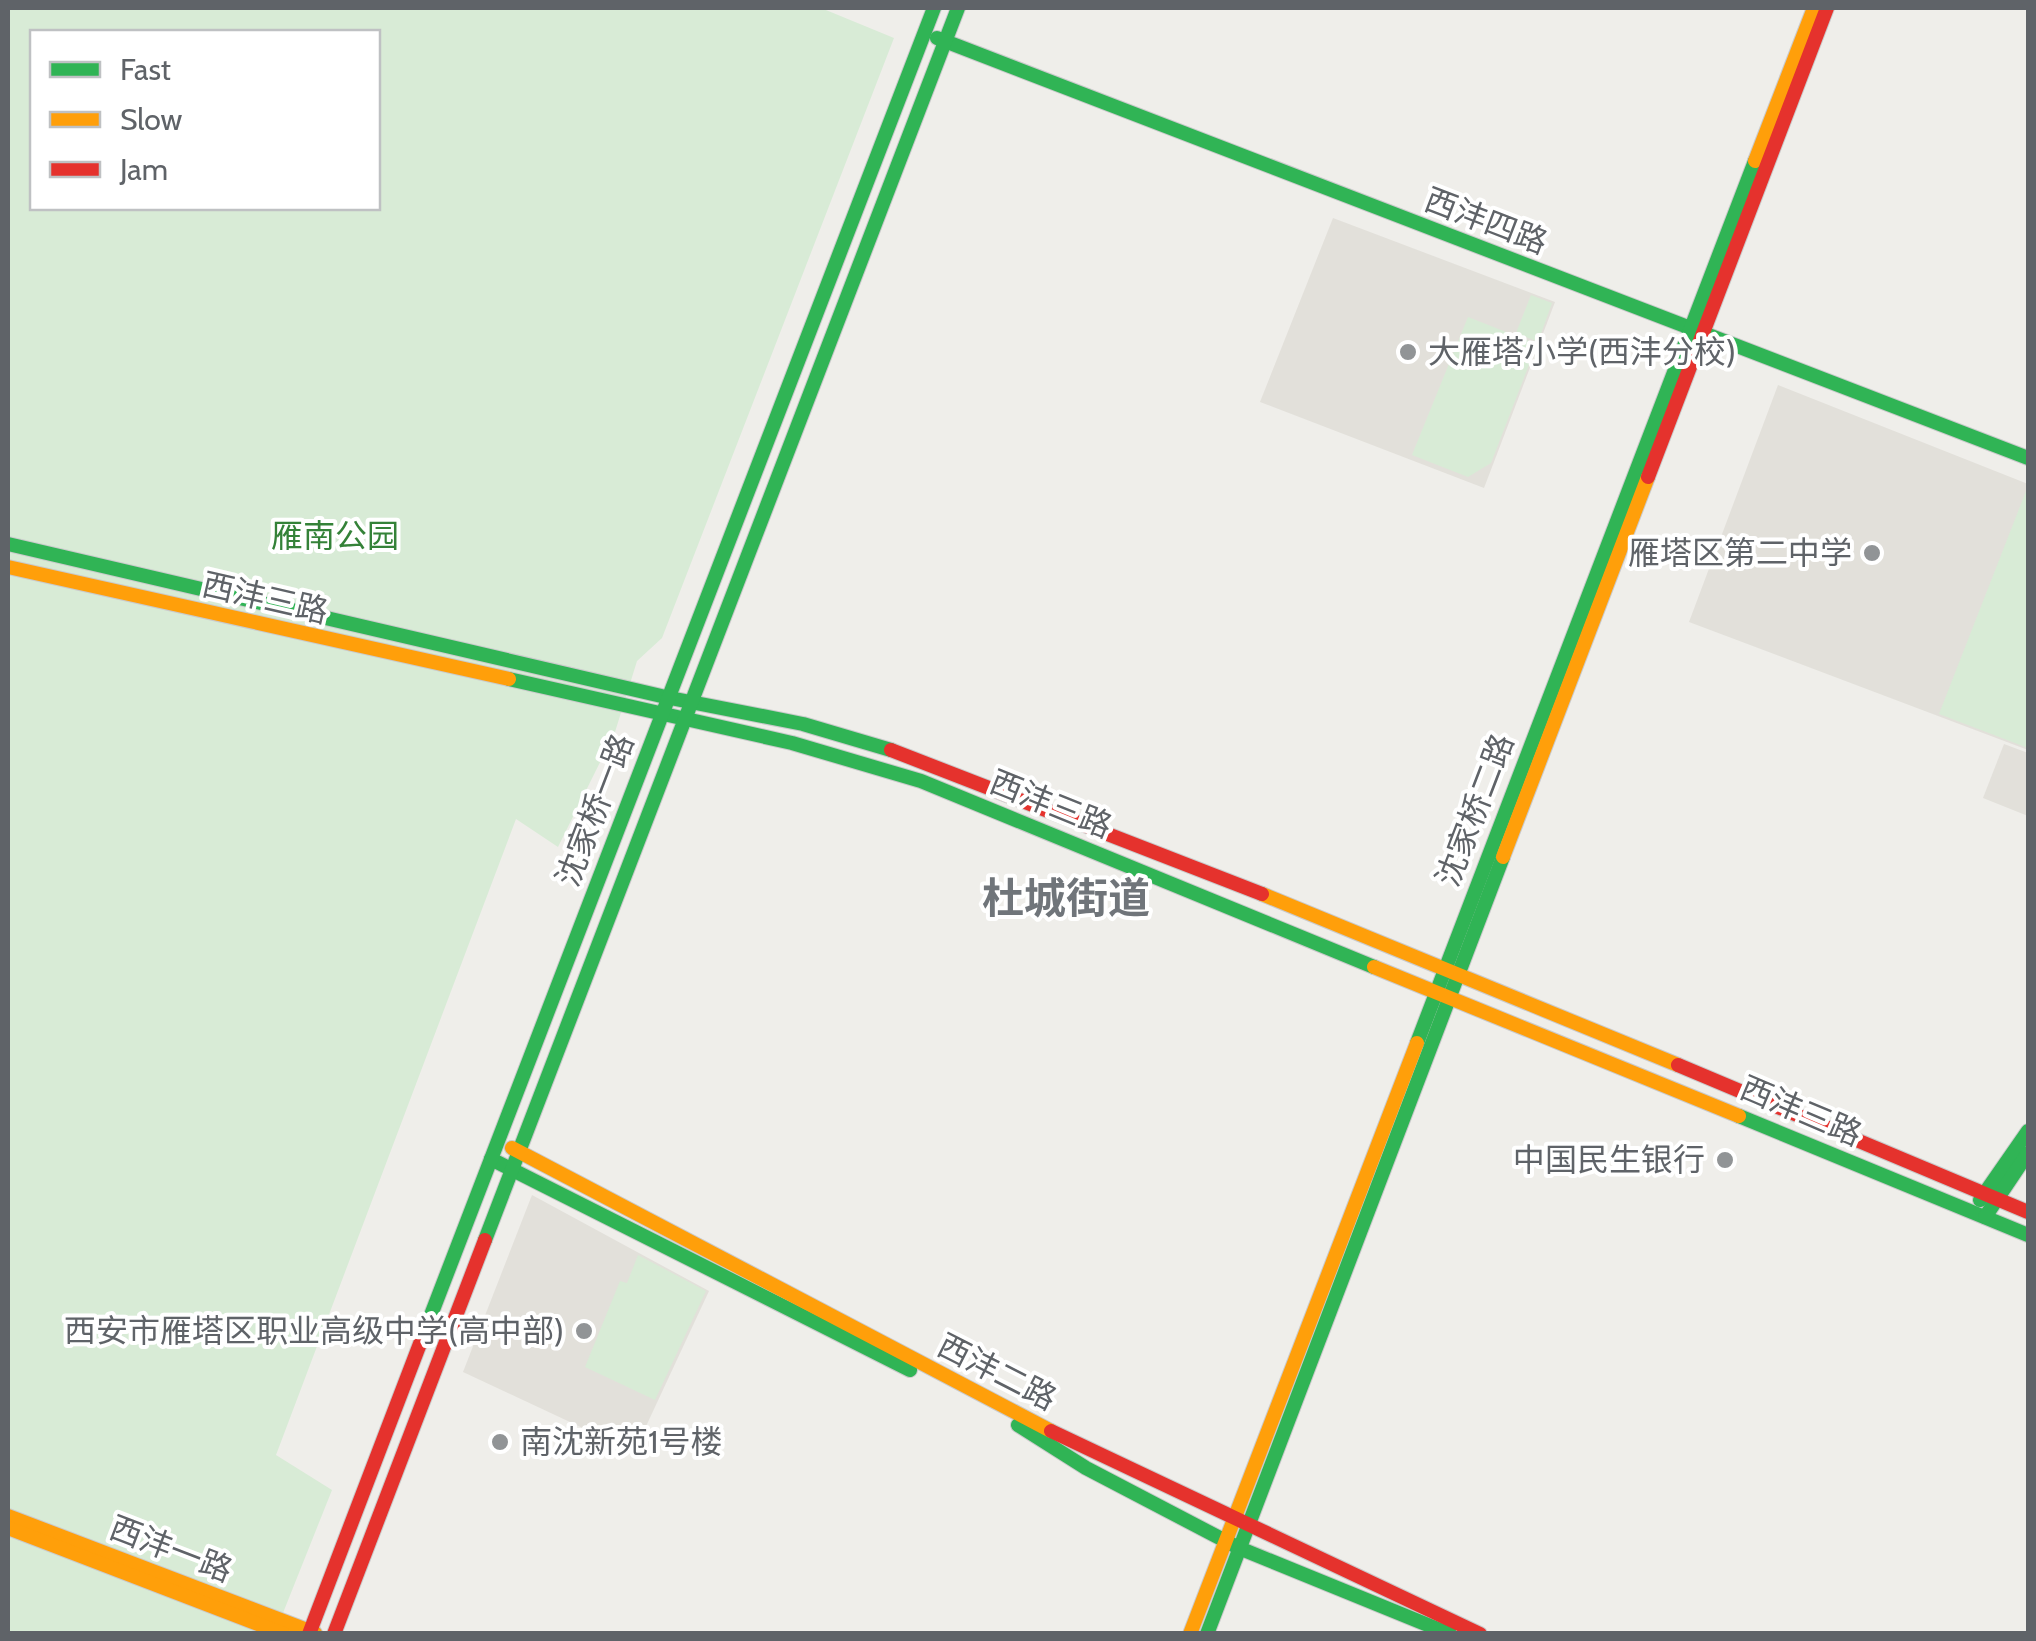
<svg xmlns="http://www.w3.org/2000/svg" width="2036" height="1641" font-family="Cabin,'Noto Sans SC',sans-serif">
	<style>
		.education { fill: #e2e0da }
		.green { fill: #d8ebd6; fill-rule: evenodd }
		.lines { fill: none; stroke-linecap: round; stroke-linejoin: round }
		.fast-casing { stroke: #cacacb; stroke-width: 16 }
		.slow-casing { stroke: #cacacb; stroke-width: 16 }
		.jam-casing { stroke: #cacacb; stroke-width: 16 }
		.fast { stroke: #30b455; stroke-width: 14 }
		.slow { stroke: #ff9f0a; stroke-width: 14 }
		.jam { stroke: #e5322d; stroke-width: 14 }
		.poi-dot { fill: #919496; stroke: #fff; stroke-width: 4 }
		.labels { text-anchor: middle; stroke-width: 8; stroke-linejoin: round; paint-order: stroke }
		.street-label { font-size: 32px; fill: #5f6368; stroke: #fff }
		.poi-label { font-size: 32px; fill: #5f6368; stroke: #fff; text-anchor: end }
		.park-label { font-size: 32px; fill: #348238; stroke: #fff }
		.district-label { font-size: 42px; font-weight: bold; fill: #70757a; stroke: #fff }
	</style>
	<rect width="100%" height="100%" fill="#efeeea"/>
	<g class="education">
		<polygon points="1333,218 1555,302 1484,488 1260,402"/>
		<polygon points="1778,385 2028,484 2028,750 1689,622"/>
		<polygon points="2004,744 2028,753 2028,816 1983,798"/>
		<polygon points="532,1195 709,1291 634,1452 463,1372"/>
	</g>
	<g class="green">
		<path d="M 8,8 L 821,8 L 894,38 L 662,638 L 637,661 L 615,732 L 558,847 L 516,819 L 276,1455 L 332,1490 L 275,1633 L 8,1634 ZM 32,32 L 378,32 L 378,208 L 32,208 Z"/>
		<polygon points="1531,295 1552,303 1538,342 1516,333"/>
		<polygon points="1468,317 1537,344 1491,463 1468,477 1412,455"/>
		<polygon points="2028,486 2028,748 1939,714"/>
		<polygon points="638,1255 706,1291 655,1400 585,1367 620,1281 627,1283"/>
	</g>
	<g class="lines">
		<g class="fast-casing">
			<g id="fast">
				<polyline points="937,38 2028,458"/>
				<polyline points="8,544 670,698 803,724 891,750"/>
				<polyline points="509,679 792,743 921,781 1374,967"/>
				<polyline points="1417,1043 1755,161"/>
				<polyline points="1739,1116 2028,1235"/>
				<polyline points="491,1159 910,1370"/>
				<polyline points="1980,1200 2028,1131"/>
				<polyline points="1985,1217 2028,1153"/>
				<polyline points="485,1240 958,8"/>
				<polyline points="426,1328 934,8"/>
				<polyline points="1018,1425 1086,1468 1239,1548 1450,1634"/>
				<polyline points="1207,1634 1503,857"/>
			</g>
		</g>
		<g class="slow-casing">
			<g id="slow">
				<polyline points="1755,161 1814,8"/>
				<polyline points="8,567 509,679"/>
				<polyline points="1503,857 1648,477"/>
				<polyline points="1262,894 1678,1065"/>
				<polyline points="1374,967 1739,1116"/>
				<polyline points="512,1148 1051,1431"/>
				<polyline points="8,1516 315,1633"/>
				<polyline points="8,1528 284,1634"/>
				<polyline points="1190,1634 1417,1043"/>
			</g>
		</g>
		<g class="jam-casing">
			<g id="jam">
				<polyline points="1648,477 1827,8"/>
				<polyline points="891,750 1262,894"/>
				<polyline points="1678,1065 2028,1212"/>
				<polyline points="1051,1431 1480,1634"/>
				<polyline points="309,1634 426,1328"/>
				<polyline points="334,1634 485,1240"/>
			</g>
		</g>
		<use href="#fast" class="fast"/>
		<use href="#slow" class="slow"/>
		<use href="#jam" class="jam"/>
	</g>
	<g class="poi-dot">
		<circle cx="1408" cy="352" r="10"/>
		<circle cx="1872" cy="553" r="10"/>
		<circle cx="1725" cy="1160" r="10"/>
		<circle cx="584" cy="1331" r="10"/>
		<circle cx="500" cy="1442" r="10"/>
	</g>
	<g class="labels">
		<g class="street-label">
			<text transform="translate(1486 221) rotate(21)" y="11">西沣四路</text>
			<text transform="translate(265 598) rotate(13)" y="11">西沣三路</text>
			<text transform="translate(1051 804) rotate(22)" y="11">西沣三路</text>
			<text transform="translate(595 810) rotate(-69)" y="11">沈家桥一路</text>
			<text transform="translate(1475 810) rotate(-69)" y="11">沈家桥二路</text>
			<text transform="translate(1801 1111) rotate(23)" y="11">西沣三路</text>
			<text transform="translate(997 1372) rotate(27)" y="11">西沣二路</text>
			<text transform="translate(171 1549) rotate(21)" y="11">西沣一路</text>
		</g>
		<g class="poi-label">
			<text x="1428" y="363" text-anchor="start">大雁塔小学(西沣分校)</text>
			<text x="1852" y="564">雁塔区第二中学</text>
			<text x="1705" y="1171">中国民生银行</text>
			<text x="564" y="1342">西安市雁塔区职业高级中学(高中部)</text>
			<text x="520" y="1453" text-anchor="start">南沈新苑1号楼</text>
		</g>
		<g class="park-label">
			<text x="335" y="547">雁南公园</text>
		</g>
		<g class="district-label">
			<text x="1066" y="913">杜城街道</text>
		</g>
	</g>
	<rect width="2036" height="1641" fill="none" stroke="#5f6368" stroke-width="20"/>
	<rect x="30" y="30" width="350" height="180" fill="#ffffff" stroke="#bfc1c3" stroke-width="2.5"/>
	<rect x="50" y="62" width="50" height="15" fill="#30b455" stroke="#bfc1c3" stroke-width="2.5"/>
	<text x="120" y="80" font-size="30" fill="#5f6368">Fast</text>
	<rect x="50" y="112" width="50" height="15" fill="#ff9f0a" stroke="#bfc1c3" stroke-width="2.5"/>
	<text x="120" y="130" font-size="30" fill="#5f6368">Slow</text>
	<rect x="50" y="162" width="50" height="15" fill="#e5322d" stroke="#bfc1c3" stroke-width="2.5"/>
	<text x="120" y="180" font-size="30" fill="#5f6368">Jam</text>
</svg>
